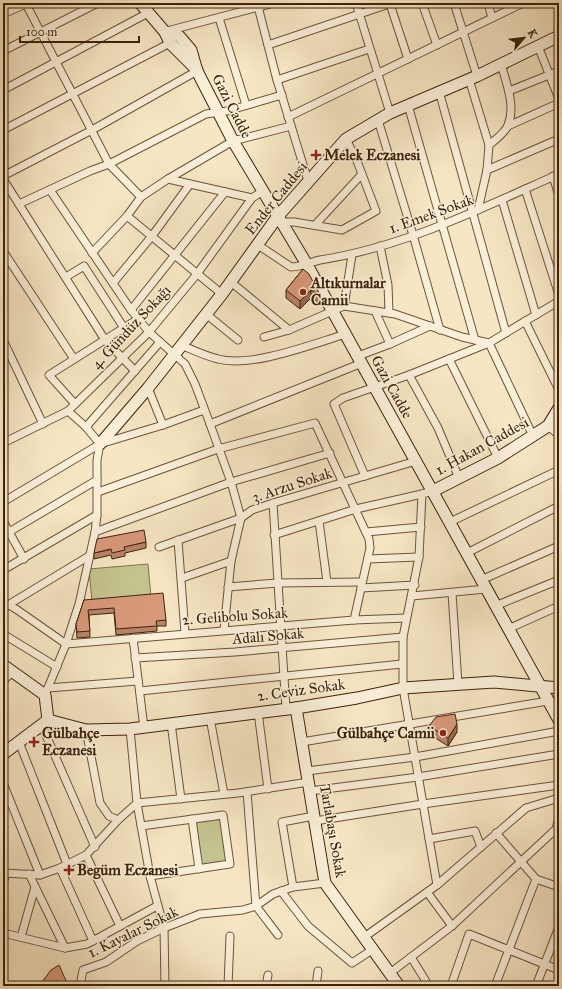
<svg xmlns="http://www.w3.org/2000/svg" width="562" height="989" font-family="'IM FELL Great Primer',serif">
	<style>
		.green { fill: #c4c38f; stroke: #80724c }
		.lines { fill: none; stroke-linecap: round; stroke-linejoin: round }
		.street-casing { stroke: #6c5338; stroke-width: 9 }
		.secondary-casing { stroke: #3d2209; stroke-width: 13 }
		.street { stroke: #faefd9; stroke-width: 7 }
		.secondary { stroke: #faefd9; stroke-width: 11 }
		.wall { fill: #ba8369; stroke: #3d2209 }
		.shaded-wall { fill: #976a55; stroke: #3d2209 }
		.building { fill: #d8987a; stroke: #3d2209 }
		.poi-dot { fill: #8f2418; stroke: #faefd9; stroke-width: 1.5 }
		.labels { text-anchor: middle; stroke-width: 3; stroke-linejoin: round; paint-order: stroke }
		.street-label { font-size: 15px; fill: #3d2209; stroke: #faefd9 }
		.poi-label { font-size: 15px; font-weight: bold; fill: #3d2209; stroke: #faefd9; text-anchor: start }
	</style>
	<rect width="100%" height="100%" fill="#f7e6c4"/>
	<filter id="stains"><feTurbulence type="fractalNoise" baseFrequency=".005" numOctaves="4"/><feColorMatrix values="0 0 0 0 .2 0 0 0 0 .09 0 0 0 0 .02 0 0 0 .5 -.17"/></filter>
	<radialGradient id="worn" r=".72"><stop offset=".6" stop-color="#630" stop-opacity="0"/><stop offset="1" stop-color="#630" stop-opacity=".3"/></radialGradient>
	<g class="green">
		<polygon points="148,564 151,597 92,602 89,569"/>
		<polygon points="221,818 227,861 201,865 195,821"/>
	</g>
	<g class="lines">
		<g class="street-casing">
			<g id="street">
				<polyline points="257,3 277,80 308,181"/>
				<polyline points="356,3 390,113"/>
				<polyline points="422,3 437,45"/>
				<polyline points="454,3 477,76"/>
				<polyline points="488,3 492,18"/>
				<polyline points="26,4 109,164 141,197"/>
				<polyline points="390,4 408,59"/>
				<polyline points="3,14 28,3"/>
				<polyline points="219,18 246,105"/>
				<polyline points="167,31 274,3"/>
				<polyline points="268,45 392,3"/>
				<polyline points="538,46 559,99"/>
				<polyline points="3,51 98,3"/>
				<polyline points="469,79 489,145"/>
				<polyline points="277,80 369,49"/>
				<polyline points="3,90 148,13"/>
				<polyline points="439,91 506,333"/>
				<polyline points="509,91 559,71"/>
				<polyline points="408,105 475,340"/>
				<polyline points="288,117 523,3"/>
				<polyline points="378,120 413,235 440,330"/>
				<polyline points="508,126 559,103"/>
				<polyline points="3,130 170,43"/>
				<polyline points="487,170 559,139"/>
				<polyline points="3,176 92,130 197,71"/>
				<polyline points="553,176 559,196"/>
				<polyline points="3,179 105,340 135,371"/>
				<polyline points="168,179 252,198 263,191"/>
				<polyline points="525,189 559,295"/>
				<polyline points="50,190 131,310 149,332 185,364 195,384 210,424 231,482 241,518 159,547"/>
				<polyline points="502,200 536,315"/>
				<polyline points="19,204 90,171 109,164 206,114 227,111 282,95"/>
				<path d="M 478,210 L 487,170 L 489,145 C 495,140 506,132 508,125 C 516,106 506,82 501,64"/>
				<polyline points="127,216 222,294"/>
				<polyline points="282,222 294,222 342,230 376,211 357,161 346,139"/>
				<polyline points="315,225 362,174"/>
				<path d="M 258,245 L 291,267 C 301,267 311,262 320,260 C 404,247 482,208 559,174"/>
				<polyline points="380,246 388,285 389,313"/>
				<polyline points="3,251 74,359"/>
				<polyline points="92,253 127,216 141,197 168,179 233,141 291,126"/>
				<polyline points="66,277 84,266 124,328"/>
				<polyline points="231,282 289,330 344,306 395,314 462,337 489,343 533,436"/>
				<polyline points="113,283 152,236 190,184"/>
				<polyline points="344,306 352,255"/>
				<polyline points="131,310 225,192"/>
				<polyline points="375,311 390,344"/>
				<polyline points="206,314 238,340"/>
				<polyline points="525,321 559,390"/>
				<polyline points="264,337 289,330"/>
				<polyline points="3,340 43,424"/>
				<path d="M 181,345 C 193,350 205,356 218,359 C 252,368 312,344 346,334"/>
				<polyline points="358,356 390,344 430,326"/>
				<polyline points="449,359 498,458"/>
				<polyline points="409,375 438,428 459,478"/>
				<polyline points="148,388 163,425"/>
				<polyline points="75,404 49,375 138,319"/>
				<polyline points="68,411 86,427 100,444"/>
				<polyline points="210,424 362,363"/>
				<polyline points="548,426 559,435"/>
				<polyline points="86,427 160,342"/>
				<polyline points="3,443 68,411 149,332 197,274 252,198"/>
				<polyline points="365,476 334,404 343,398 409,375 489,343 559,301"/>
				<polyline points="433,491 422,494 419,557 403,637 403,688 437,885"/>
				<polyline points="98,492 218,449 315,423 369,539 370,548 354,620"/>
				<polyline points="3,502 100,444 163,425 204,410"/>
				<polyline points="273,503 286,709"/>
				<polyline points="3,521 24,559"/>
				<polyline points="319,521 327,582"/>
				<polyline points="450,522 559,470"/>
				<polyline points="9,532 97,480"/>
				<polyline points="95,532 231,482 330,453"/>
				<polyline points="366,532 421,527"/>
				<polyline points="274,535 356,509 422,494"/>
				<polyline points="178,540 185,633"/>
				<polyline points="467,553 559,506"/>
				<polyline points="368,559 419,557"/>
				<polyline points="3,570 97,515"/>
				<polyline points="182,578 231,561"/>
				<polyline points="481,580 559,546"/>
				<polyline points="228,587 277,583 362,582"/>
				<polyline points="361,588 415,585"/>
				<polyline points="452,593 458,684"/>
				<polyline points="412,596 486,589"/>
				<polyline points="3,602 16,609 66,644 354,620 406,618"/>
				<polyline points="8,605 89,556"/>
				<polyline points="495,606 559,580"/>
				<polyline points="508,629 559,606"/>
				<polyline points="224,630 231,561 241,518 252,510 273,503 416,461"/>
				<polyline points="3,634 57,667"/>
				<polyline points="133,638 144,728"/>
				<polyline points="135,658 235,652 403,637"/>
				<polyline points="3,681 13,671"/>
				<polyline points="48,688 138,681"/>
				<polyline points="140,691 402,664"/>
				<polyline points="45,695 66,644 79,604 95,532 97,515 97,460 100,444"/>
				<polyline points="258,712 268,789"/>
				<polyline points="210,718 224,794"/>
				<polyline points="171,723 181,799"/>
				<polyline points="42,726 95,847"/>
				<polyline points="130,729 137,803 150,876 164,928 165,986"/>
				<polyline points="86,730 100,803 109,816 118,820"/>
				<polyline points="19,742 67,864"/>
				<polyline points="302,742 548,701"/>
				<polyline points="307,771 415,757 559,731"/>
				<polyline points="3,783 40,875"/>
				<polyline points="310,791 418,777 559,754"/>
				<polyline points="247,792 256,906 278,935"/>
				<polyline points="192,819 199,869"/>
				<polyline points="315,821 423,804 559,785"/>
				<polyline points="141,826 223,815 230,864 150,876"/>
				<polyline points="496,833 536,879 559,887"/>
				<polyline points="429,839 475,831 481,847"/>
				<polyline points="86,855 120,926"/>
				<polyline points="60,868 93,941"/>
				<polyline points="3,873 40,875 60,868 86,855 118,820 137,803 238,793 309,782"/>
				<polyline points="29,874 65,948"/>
				<polyline points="3,883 6,873"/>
				<polyline points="293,887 282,822 314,816"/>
				<polyline points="281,891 308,926 352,963 372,950"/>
				<polyline points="427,892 452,926"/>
				<polyline points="3,933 65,948 87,944 157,906"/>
				<polyline points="21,937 35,887"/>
				<polyline points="363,938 437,885 526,808 559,798"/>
				<polyline points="411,957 427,983"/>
				<polyline points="390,973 452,926 556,829 559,818"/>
				<polyline points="80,986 83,970 106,962 137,941 164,928 200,914 243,910 256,906 273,894 293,887 325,883"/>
				<polyline points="228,986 230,936"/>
				<polyline points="266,986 268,975"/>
				<polyline points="316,986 318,971"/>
				<polyline points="451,986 469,934 559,970"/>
				<polyline points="495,986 536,879"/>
				<polyline points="536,986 559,927"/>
			</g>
		</g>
		<g class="secondary-casing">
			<g id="secondary">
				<polyline points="140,3 165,32 170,43 197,70"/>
				<polyline points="165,32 179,36 191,50 197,71 233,141 306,263 559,720"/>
				<polyline points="100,444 148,388 222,294 278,216 346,139 390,113 477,76 559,36"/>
				<polyline points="433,491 498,458 548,426 559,408"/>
				<polyline points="3,665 45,695 48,720"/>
				<polyline points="296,708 325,883 399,986"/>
				<polyline points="48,720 86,730 130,729 296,708 357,698 403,688 494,682 559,688"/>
				<polyline points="3,754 48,720"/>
			</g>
		</g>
		<use href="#street" class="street"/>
		<use href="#secondary" class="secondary"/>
	</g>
	<g class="wall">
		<polygon points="303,269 320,295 320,303 311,298 300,309 286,298 286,290"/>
		<polygon points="146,542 146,548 125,553 125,556 112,559 111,555 94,559 94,553"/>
		<polygon points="84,600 166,620 166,626 157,626 157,631 116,635 114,613 89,615 90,637 77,638 76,624"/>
		<polygon points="429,726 457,732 448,746 429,734"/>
	</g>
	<g class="shaded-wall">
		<polygon points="311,290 311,298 300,309 300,301"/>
		<polygon points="457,724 457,732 448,746 448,738"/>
	</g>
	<g class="building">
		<polygon points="303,269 309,274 320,295 311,290 300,301 286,290"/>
		<polygon points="144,530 146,542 124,547 125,550 112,553 111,549 94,553 97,539"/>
		<polygon points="163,593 166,620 156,621 157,626 116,629 114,608 88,610 90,631 77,632 76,624 84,600"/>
		<polygon points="455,714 457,724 448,738 429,726 436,717"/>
		<polygon points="59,965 67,983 63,986 39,986 51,970"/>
	</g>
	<g class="poi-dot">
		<path d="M314 149h4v4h4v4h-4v4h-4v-4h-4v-4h4z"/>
		<circle cx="303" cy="292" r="4"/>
		<circle cx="443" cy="733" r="4"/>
		<path d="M32 736h4v4h4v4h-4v4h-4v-4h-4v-4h4z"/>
		<path d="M67 864h4v4h4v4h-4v4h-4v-4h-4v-4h4z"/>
	</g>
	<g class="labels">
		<g class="street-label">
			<text transform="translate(232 106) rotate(63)" y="5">Gazi Cadde</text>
			<text transform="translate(276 198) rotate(-51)" y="5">Ender Caddesi</text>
			<text transform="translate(431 214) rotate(-20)" y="5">1. Emek Sokak</text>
			<text transform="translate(131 327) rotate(-47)" y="5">4. Gündüz Sokağı</text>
			<text transform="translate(392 387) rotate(61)" y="5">Gazi Cadde</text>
			<text transform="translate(482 446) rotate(-29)" y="5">1. Hakan Caddesi</text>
			<text transform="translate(292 485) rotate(-18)" y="5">3. Arzu Sokak</text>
			<text transform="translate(235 616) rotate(-4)" y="5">2. Gelibolu Sokak</text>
			<text transform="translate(268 636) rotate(-5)" y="5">Adalı Sokak</text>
			<text transform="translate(301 690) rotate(-8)" y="5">2. Ceviz Sokak</text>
			<text transform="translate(333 831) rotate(80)" y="5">Tarlabaşı Sokak</text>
			<text transform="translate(133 932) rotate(-26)" y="5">1. Kayalar Sokak</text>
		</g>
		<g class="poi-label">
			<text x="324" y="160">Melek Eczanesi</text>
			<text x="311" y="288">Altıkurnalar<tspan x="311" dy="17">Camii</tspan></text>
			<text x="42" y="738">Gülbahçe<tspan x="42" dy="17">Eczanesi</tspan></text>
			<text x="435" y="738" text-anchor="end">Gülbahçe Camii</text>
			<text x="77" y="875">Begüm Eczanesi</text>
		</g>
	</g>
	<rect width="562" height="989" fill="none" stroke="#f7e6c4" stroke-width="16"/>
	<rect x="4" y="4" width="554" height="981" fill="none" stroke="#3d2209" stroke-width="2"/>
	<rect x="8" y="8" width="546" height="973" fill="none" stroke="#3d2209"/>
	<g transform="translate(524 38) rotate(62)" stroke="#faefd9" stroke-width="3" paint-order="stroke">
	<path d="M0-3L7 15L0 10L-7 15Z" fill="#3d2209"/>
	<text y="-6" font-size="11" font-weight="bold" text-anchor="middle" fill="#3d2209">K</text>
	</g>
	<path d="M20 36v6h119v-6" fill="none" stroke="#3d2209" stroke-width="2"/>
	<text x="26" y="36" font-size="12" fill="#3d2209" stroke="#faefd9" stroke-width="3" paint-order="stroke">100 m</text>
	<rect width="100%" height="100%" filter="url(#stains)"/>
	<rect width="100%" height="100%" fill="url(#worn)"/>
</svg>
